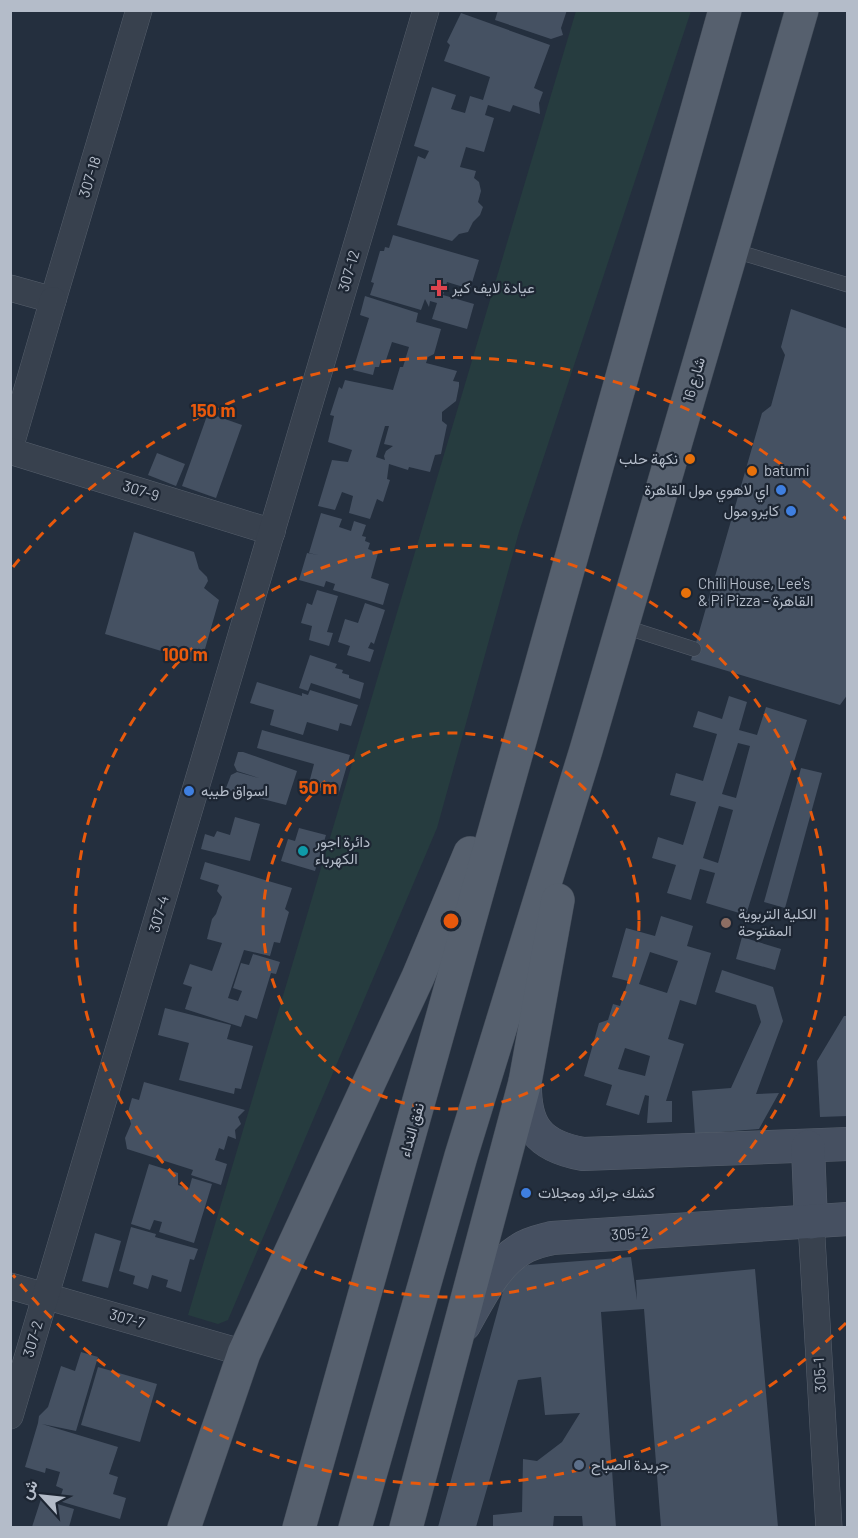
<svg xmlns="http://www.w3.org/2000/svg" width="858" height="1538" font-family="Barlow,Vazirmatn,sans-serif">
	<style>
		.green { fill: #263c3f }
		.building { fill: #455162; fill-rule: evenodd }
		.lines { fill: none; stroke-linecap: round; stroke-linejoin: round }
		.lane-casing { stroke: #565f6c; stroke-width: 15 }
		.street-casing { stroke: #565f6c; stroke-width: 27 }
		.secondary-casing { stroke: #565f6c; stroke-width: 34 }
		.primary-casing { stroke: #414a57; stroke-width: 34 }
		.lane { stroke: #38414e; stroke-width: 14 }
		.street { stroke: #38414e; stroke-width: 26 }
		.secondary { stroke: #465061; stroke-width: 33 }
		.primary { stroke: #56606e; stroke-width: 33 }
		.ring { fill: none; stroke: #e8590c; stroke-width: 3; stroke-dasharray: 10 8 }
		.health-dot { fill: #e0444e; stroke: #1d2633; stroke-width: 2 }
		.food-dot { fill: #e8710a; stroke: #1d2633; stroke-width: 2 }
		.shop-dot { fill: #3f7fe0; stroke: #1d2633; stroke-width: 2 }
		.culture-dot { fill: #0f9aa8; stroke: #1d2633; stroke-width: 2 }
		.education-dot { fill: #8d6e63; stroke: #1d2633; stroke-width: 2 }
		.service-dot { fill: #5c6f8a; stroke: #1d2633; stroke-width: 2 }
		.labels { text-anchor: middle; stroke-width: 4.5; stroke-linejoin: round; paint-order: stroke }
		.street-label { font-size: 15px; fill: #b4bcc9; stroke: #1d2633 }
		.poi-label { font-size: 15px; fill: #b4bcc9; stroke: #1d2633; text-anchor: start }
		.centre { fill: #e8590c; stroke: #1d2633; stroke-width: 3 }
		.ring-label { font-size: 18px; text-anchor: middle; font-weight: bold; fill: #e8590c; stroke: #1d2633; stroke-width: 4.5; stroke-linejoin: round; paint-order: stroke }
	</style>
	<rect width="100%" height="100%" fill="#242f3e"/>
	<polygon class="green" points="576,11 691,11 519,532 437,828 228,1320 218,1324 188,1315"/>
	<g class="building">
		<polygon points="498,10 567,10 561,28 563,35 551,39 495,20"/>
		<polygon points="461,13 550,45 534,88 543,92 539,103 540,114 513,105 510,112 488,105 485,115 494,118 484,152 466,147 460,167 476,171 474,178 479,182 481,191 478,202 483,207 480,215 473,222 468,232 459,234 452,241 397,225 418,156 425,159 429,151 414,146 432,87 456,95 451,109 465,113 470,96 483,100 490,77 444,61 450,45 447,42"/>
		<polygon points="393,235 479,260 470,289 447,282 443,295 474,304 467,329 432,319 437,303 430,301 429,307 425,299 421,310 370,295 374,283 371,282 380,251 384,251 385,247 389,248"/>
		<path d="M 365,296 L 418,313 L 416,322 L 441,329 L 434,354 L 428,357 L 426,363 L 457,371 L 453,381 L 459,382 L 459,386 L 456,401 L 442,412 L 442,421 L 447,425 L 441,454 L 435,455 L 430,472 L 409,467 L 408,470 L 389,464 L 387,479 L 390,480 L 383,502 L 377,499 L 370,519 L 349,513 L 353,496 L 342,492 L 335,510 L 318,506 L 332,460 L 348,462 L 352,450 L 328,442 L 334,416 L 330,415 L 339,387 L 342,389 L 345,380 L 393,390 L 400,367 L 403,367 L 409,347 L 392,342 L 386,360 L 381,360 L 379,367 L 375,367 L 373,375 L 353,370 L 369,318 L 360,315 ZM 385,426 L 389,426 L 384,444 L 393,446 L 386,451 L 384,456 L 385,460 L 376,457 Z"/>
		<polygon points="791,309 848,329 848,694 840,705 691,660 762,413 771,406 785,355 781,347"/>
		<polygon points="208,413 242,425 216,498 182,486"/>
		<polygon points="157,453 185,464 176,486 148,475"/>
		<polygon points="321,513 342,519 339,527 351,531 354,521 366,525 362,536 366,537 365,541 370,543 368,549 378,553 371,578 389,584 383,605 333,590 335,584 326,581 324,587 299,580 307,553 318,555 309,553"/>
		<polygon points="134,532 194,552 199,569 207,577 208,581 204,588 219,600 201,663 105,634"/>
		<polygon points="317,590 338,596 327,632 333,633 329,646 309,640 312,626 301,623 307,603 312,605"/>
		<polygon points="365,603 385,610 374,644 371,642 368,648 374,650 370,662 347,655 350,646 338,642 345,619 358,623"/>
		<polygon points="310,655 337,664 335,668 343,670 342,673 349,675 349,678 364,683 360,699 311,683 308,691 299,688"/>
		<polygon points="257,682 302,696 302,693 308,695 310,690 358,705 351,726 340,723 338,731 307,722 303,735 270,725 274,710 250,703"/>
		<path d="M 729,696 L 747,702 L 739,730 L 757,735 L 766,707 L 807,720 L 746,915 L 706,903 L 715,873 L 700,869 L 691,900 L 667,893 L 676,865 L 652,858 L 658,837 L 683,845 L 696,802 L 670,795 L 676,773 L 703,781 L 717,734 L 693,727 L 698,711 L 722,719 ZM 738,743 L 750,746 L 736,798 L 722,794 ZM 719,806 L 733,810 L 718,863 L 703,858 Z"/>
		<polygon points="262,730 350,755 338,796 308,787 314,764 257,748"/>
		<polygon points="238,752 243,752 297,771 286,805 231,791 226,788 231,775 237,772 259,778 237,771 234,765"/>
		<polygon points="801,768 822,773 785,908 764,902"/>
		<polygon points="235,817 260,824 250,861 201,849 205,834 214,837 217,831 230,835"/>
		<polygon points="299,828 326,835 315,871 281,861 288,839 295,841"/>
		<polygon points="205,862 292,888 285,909 289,912 280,943 274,942 270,956 244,950 228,998 238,1001 242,991 233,988 241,963 249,965 253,954 280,962 276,974 271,973 257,1019 245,1015 241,1027 185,1009 192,987 183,984 190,964 212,971 222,943 207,939 212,919 216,914 222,897 217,891 219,885 200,879"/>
		<path d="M 661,916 L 693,926 L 687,946 L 711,953 L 696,1005 L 680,1000 L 668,1039 L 684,1044 L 666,1101 L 672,1101 L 672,1122 L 647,1123 L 649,1096 L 645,1095 L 639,1115 L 606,1105 L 612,1085 L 584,1076 L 599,1023 L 608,1020 L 613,1004 L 620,1006 L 628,981 L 612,977 L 626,928 L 655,936 ZM 650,952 L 678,961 L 667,993 L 639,984 ZM 625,1048 L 650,1056 L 645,1076 L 618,1069 Z"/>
		<polygon points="742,937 781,949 775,970 736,959"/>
		<polygon points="722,970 773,987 783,1021 756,1094 779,1093 759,1129 695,1134 692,1091 731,1088 761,1022 756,1005 715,992"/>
		<polygon points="165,1008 231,1025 227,1039 253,1046 241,1089 235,1088 234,1094 179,1080 189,1043 158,1035"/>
		<polygon points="844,1016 848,1016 848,1116 820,1117 817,1061"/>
		<polygon points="144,1082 245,1110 238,1117 241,1124 235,1130 236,1139 228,1136 224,1150 219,1148 215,1160 227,1164 221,1185 191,1175 193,1170 127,1149 125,1138 131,1124 128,1112 132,1098 139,1100"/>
		<polygon points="149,1164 178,1173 178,1185 189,1189 192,1178 212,1184 194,1243 159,1232 162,1222 154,1220 150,1230 131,1224"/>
		<polygon points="131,1227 156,1234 155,1237 198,1249 194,1260 190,1259 181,1292 166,1287 168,1280 152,1275 148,1289 133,1284 135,1276 119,1271"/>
		<polygon points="95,1233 121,1241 108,1288 82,1281"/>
		<polygon points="631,1257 637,1300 636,1280 755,1269 778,1527 661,1527 644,1309 601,1312 616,1527 583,1527 582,1516 554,1516 553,1527 493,1527 493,1515 522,1512 523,1459 537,1461 562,1442 580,1413 545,1415 541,1377 518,1380 476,1527 438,1527 505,1284 517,1271 528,1265"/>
		<polygon points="81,1352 98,1357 76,1431 42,1424 118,1447 109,1474 118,1477 113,1494 126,1498 120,1519 59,1501 63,1489 56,1486 60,1472 46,1468 45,1473 25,1467 38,1423 39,1416 48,1407 61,1366 75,1371"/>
		<polygon points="98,1367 157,1384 140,1442 81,1425"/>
		<polygon points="41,1499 74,1509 69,1527 32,1527"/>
	</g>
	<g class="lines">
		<g class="lane-casing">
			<g id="lane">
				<polyline points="732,250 848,285"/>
				<polyline points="622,626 694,649"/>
			</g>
		</g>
		<g class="street-casing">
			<g id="street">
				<polyline points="10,288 53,300 139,10"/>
				<polyline points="10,448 53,300"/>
				<polyline points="10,451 272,532"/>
				<polyline points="811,1222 829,1528"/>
				<polyline points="10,1286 244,1353"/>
				<polyline points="10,1416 426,10"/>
			</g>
		</g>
		<g class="secondary-casing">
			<g id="secondary">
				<path d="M 525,1082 C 524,1126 538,1146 583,1154 L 848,1144"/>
				<polyline points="808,1147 811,1222"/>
				<path d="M 464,1325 C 479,1299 494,1265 521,1249 C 530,1243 541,1241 552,1238 L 848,1219"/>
			</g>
		</g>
		<g class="primary-casing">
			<g id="primary">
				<polyline points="184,1528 244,1353 418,977 470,853"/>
				<polyline points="299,1528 725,10"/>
				<polyline points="355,1528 461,1156 586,750 802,10"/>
				<polyline points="406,1528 525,1082 558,900"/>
			</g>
		</g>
		<use href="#lane" class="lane"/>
		<use href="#street" class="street"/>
		<use href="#secondary" class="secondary"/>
		<use href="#primary" class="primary"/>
	</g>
	<g class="ring">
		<circle cx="451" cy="921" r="188"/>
		<circle cx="451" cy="921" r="376"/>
		<path d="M846 1323A563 563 0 0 1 13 1275M13 567A563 563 0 0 1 846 519"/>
	</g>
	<path class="health-dot" d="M436 279h6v6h6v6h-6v6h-6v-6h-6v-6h6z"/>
	<g class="food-dot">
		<circle cx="690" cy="459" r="6"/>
		<circle cx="752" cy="471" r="6"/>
		<circle cx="686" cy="593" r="6"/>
	</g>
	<g class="shop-dot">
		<circle cx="781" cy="490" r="6"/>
		<circle cx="791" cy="511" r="6"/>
		<circle cx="189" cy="791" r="6"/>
		<circle cx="526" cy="1193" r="6"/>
	</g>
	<circle class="culture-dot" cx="303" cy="851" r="6"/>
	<circle class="education-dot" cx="726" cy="923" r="6"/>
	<circle class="service-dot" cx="579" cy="1465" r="6"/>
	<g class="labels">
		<g class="street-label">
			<text transform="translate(90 177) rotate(-73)" y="5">307-18</text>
			<text transform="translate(349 271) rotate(-74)" y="5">307-12</text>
			<text transform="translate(694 380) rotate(-74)" y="5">شارع 16</text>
			<text transform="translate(141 491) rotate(17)" y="5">307-9</text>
			<text transform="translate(159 914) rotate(-74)" y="5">307-4</text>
			<text transform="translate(412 1130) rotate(-74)" y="5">نفق النداء</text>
			<text transform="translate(630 1234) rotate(-4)" y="5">305-2</text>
			<text transform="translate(127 1319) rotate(16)" y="5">307-7</text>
			<text transform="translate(33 1339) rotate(-74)" y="5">307-2</text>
			<text transform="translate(820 1375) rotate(-93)" y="5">305-1</text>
		</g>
		<g class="poi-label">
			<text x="452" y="293">عيادة لايف كير</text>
			<text x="678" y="464" text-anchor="end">نكهة حلب</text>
			<text x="764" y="476">batumi</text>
			<text x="769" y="495" text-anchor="end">اي لاهوي مول القاهرة</text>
			<text x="779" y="516" text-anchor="end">كايرو مول</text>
			<text x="698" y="589">Chili House, Lee's<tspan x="698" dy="17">&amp; Pi Pizza - القاهرة</tspan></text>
			<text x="201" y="796">اسواق طيبه</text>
			<text x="315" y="847">دائرة اجور<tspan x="315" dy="17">الكهرباء</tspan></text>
			<text x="738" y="919">الكلية التربوية<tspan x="738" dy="17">المفتوحة</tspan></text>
			<text x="538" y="1198">كشك جرائد ومجلات</text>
			<text x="591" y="1470">جريدة الصباح</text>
		</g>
	</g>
	<circle cx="451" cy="921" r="9" class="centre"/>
	<g class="ring-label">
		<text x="213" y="417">150 m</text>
		<text x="185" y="661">100 m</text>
		<text x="318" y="794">50 m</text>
	</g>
	<rect width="858" height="1538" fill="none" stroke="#b4bcc9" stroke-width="24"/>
	<g transform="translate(42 1496) rotate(297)" stroke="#1d2633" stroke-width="4.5" paint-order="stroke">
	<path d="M0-4.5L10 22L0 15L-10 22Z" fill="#b4bcc9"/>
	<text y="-9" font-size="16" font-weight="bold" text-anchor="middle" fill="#b4bcc9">ش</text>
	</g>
</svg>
